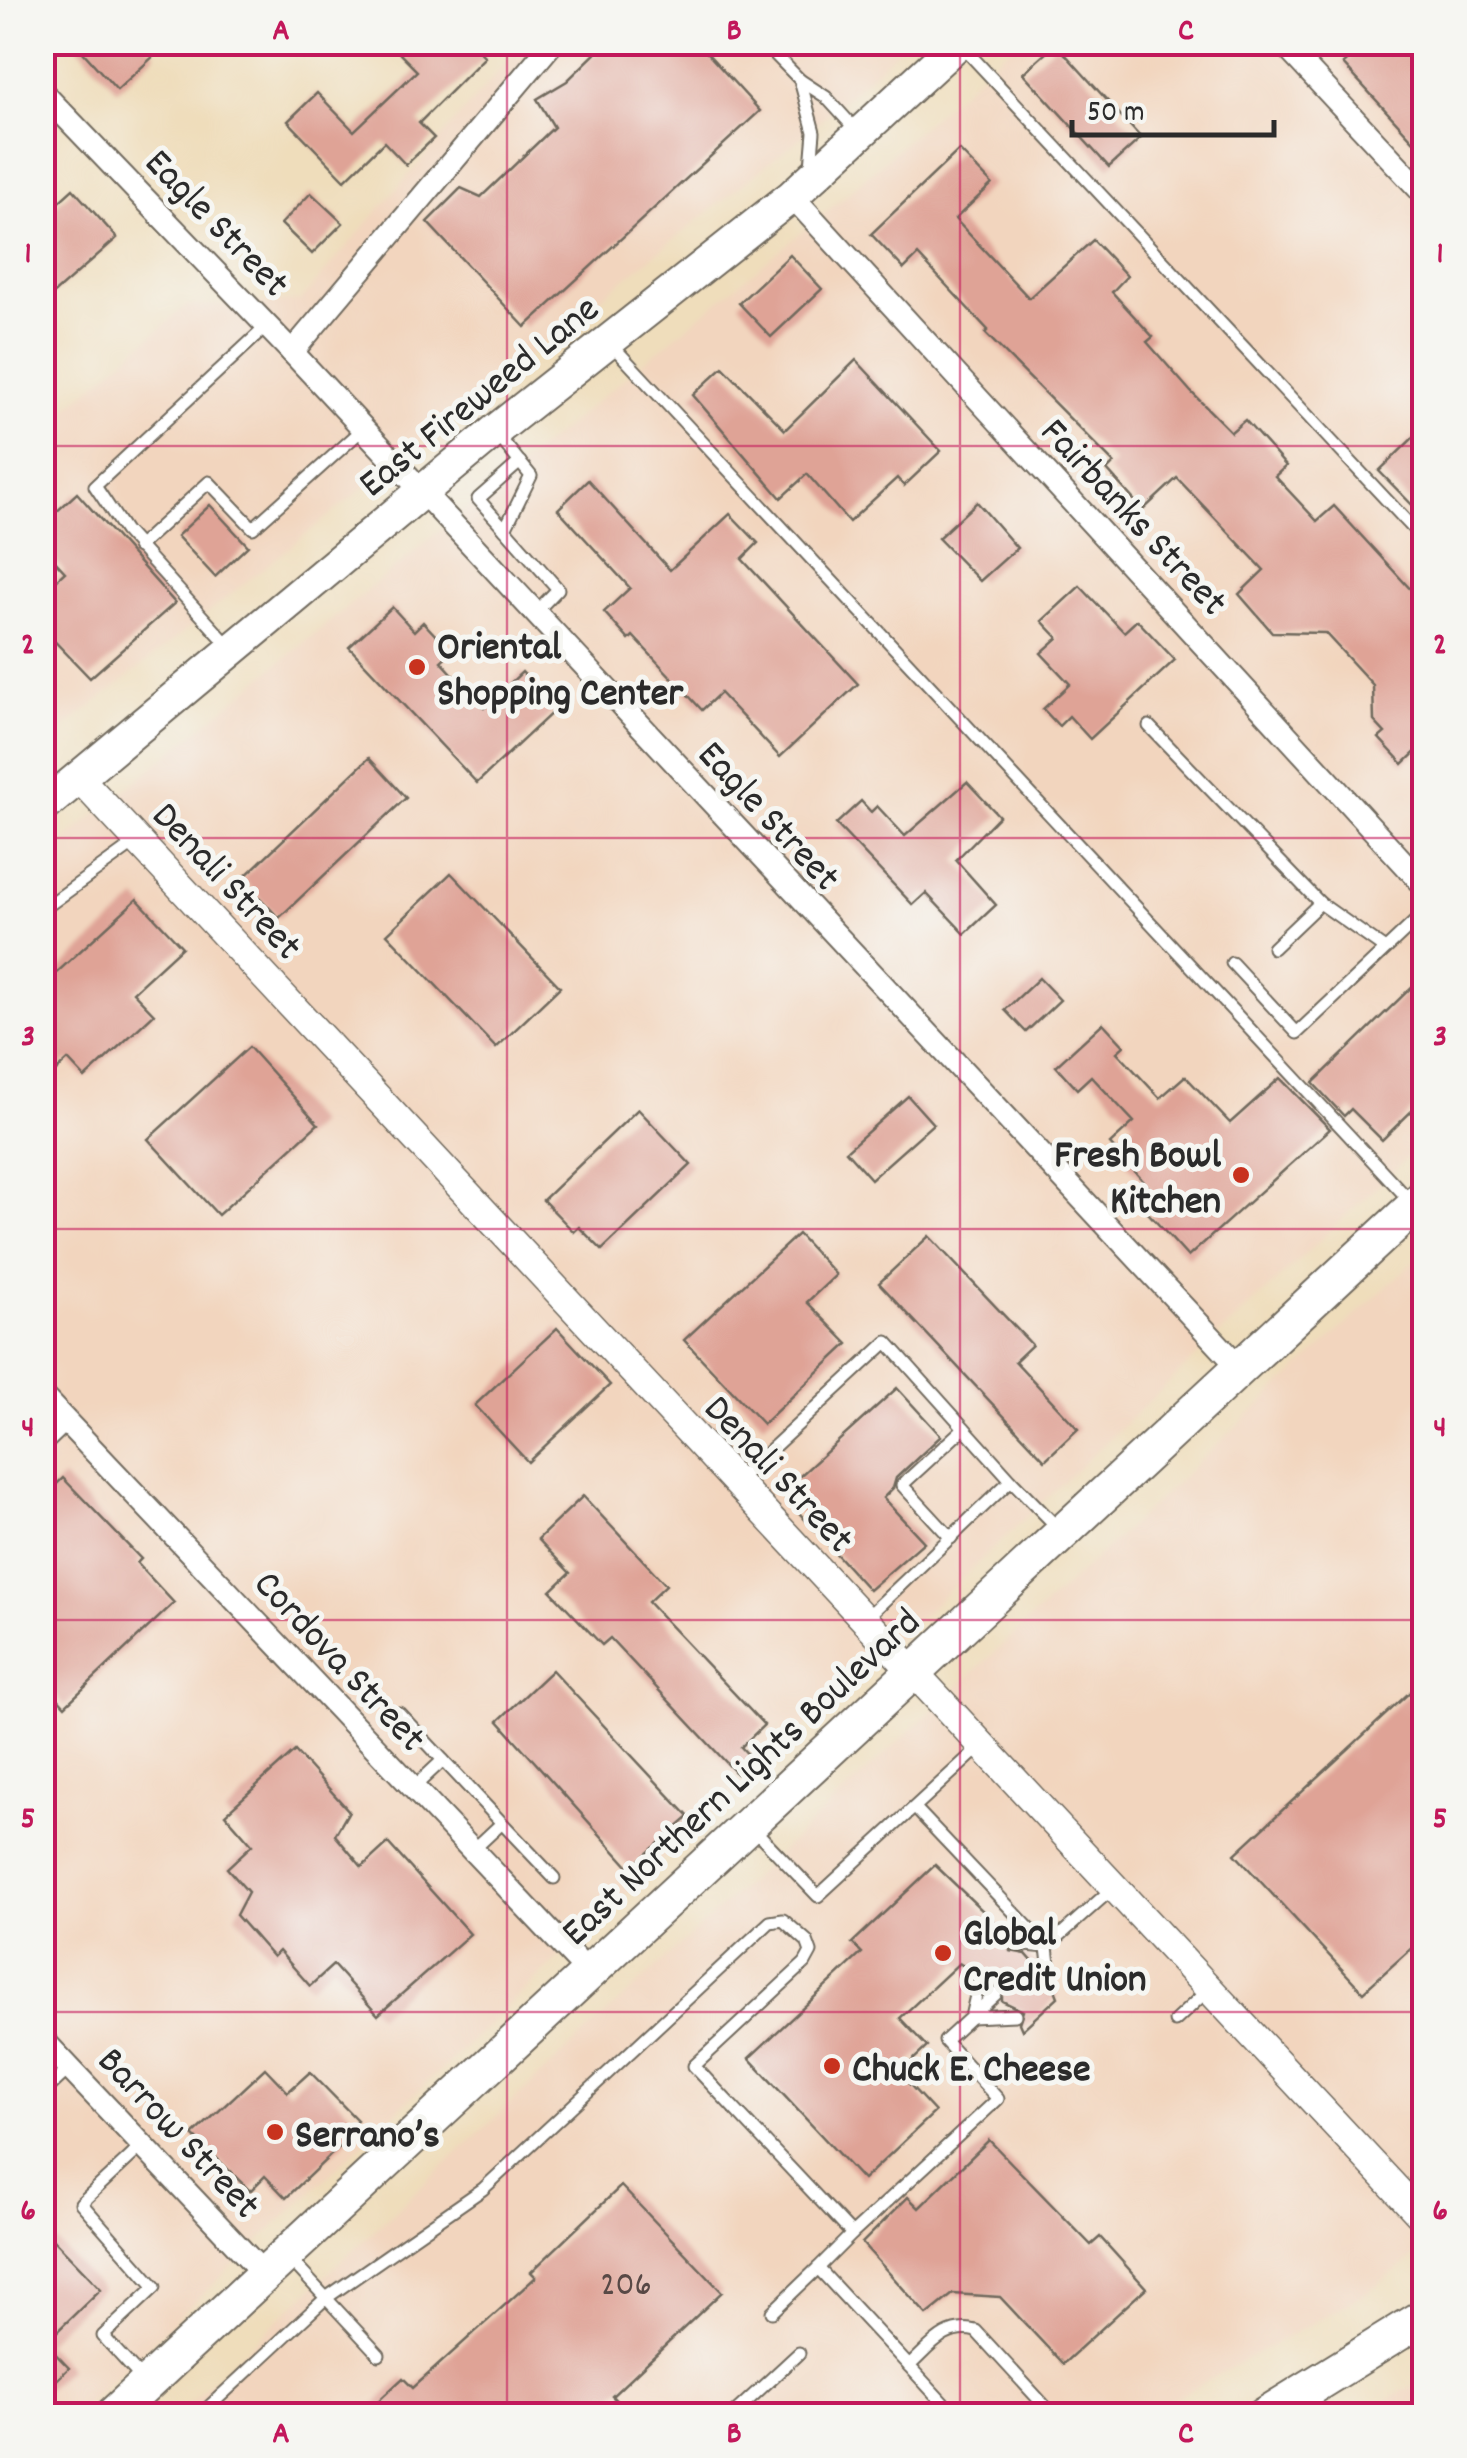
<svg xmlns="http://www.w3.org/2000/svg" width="1467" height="2458" font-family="Dekko,sans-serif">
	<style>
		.built { fill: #f2d5be }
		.building { fill: #dfa396 }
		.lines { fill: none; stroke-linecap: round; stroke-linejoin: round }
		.service-casing { stroke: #70695d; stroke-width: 15 }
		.minor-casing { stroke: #70695d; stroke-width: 26 }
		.tertiary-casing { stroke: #70695d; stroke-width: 31 }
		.secondary-casing { stroke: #70695d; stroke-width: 36 }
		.primary-casing { stroke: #70695d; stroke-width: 39 }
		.service { stroke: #fff; stroke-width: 11 }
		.minor { stroke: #fff; stroke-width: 22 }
		.tertiary { stroke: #fff; stroke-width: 28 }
		.secondary { stroke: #fff; stroke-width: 32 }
		.primary { stroke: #fff; stroke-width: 35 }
		.grid { fill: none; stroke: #c2185b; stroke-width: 2.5; stroke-opacity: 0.55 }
		.poi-dot { fill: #c8321e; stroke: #f6f6f2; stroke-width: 4 }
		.labels { text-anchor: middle; stroke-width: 10; stroke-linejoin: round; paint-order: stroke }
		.number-label { font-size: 35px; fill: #584946 }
		.street-label { font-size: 40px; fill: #2b2b2b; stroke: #f6f6f2 }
		.poi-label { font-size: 40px; font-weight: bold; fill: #2b2b2b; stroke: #f6f6f2; text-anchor: start }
		.neatline { fill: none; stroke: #c2185b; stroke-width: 4 }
		.grid-label { font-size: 32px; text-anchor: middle; font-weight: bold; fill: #c2185b }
	</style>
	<rect width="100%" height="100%" fill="#f6f6f2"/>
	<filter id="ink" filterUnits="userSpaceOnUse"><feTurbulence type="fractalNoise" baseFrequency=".01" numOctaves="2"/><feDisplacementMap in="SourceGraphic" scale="20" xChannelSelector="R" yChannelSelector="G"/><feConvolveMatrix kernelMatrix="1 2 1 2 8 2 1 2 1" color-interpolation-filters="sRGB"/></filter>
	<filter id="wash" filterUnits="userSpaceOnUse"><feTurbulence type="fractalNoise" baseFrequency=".0048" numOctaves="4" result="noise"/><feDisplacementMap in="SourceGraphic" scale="40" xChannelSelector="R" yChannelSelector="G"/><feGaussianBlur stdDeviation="2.25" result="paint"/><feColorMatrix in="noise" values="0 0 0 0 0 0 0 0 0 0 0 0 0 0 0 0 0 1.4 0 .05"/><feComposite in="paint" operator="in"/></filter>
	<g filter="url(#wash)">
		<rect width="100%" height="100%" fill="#efddbb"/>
		<g class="built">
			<polygon points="523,43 905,43 809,131 43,745 43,429 186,306 300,301"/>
			<polygon points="1014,43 1424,43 1424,1142 75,2415 43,2416 43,858 843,198"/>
			<polygon points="1424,1252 1424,2250 1363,2295 1145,2415 175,2416"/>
			<polygon points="1424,2378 1424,2415 1360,2415 1421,2381"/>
		</g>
		<g id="blocks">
			<g class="building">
				<polygon points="74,42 146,42 156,54 117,90"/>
				<polygon points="412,42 471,42 485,57 419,123 434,138 406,165 384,142 345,180 288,121 317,93 354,131 417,71 400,54"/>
				<polygon points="607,42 697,42 760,111 525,327 427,222 461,188 481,197 554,127 537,99 567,81"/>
				<polygon points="1366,42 1424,42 1424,152 1343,64"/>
				<polygon points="1056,44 1141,138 1109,167 1023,73"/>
				<polygon points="959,150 992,184 955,219 1029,298 1093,240 1127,276 1112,292 1153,337 1147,342 1191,392 1231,432 1245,420 1286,466 1275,476 1317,521 1334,506 1424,604 1424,744 1403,764 1379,738 1385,733 1374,721 1373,685 1325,633 1272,632 1239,594 1264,570 1177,478 1143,510 1107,470 1114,463 985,333 988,330 918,255 904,269 871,234"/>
				<polygon points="73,189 117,238 42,304 42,217"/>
				<polygon points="311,193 343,223 312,254 281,224"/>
				<polygon points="790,255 822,289 771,337 739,303"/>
				<polygon points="856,360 941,451 904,486 897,478 849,522 807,474 781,498 693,395 723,367 785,430"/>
				<polygon points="1424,427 1424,517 1379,471"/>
				<polygon points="588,480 670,570 730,514 758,543 742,559 858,684 780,757 720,693 702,710 633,636 629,640 604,612 630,588 558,509"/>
				<polygon points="77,493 175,603 90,678 42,628 42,593 65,572 42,547 42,525"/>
				<polygon points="977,502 1017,548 980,581 938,538"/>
				<polygon points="210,505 248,546 215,577 177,536"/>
				<polygon points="1080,586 1124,632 1137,620 1175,660 1090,739 1069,716 1059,726 1043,709 1070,684 1041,653 1058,638 1042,621"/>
				<polygon points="392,607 414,631 423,622 451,652 441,661 484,708 522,672 556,709 477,783 349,647"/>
				<polygon points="369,758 406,798 279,918 242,879"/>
				<polygon points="967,782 999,816 956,860 996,905 965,934 926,893 913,905 836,824 861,801 871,812 877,806 905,836"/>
				<polygon points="451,873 560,987 496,1048 387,934"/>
				<polygon points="137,899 182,947 133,992 154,1014 85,1078 68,1060 42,1084 42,986"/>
				<polygon points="1424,975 1424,1099 1382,1140 1351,1109 1344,1116 1313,1083"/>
				<polygon points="1039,978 1060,1000 1026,1032 1005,1010"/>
				<polygon points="1103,1023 1124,1046 1117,1052 1160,1098 1185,1076 1230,1123 1280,1078 1330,1129 1188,1257 1140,1204 1153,1192 1110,1144 1134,1122 1091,1076 1077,1089 1056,1066"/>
				<polygon points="249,1047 318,1124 218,1215 148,1139"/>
				<polygon points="908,1096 933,1124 871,1179 846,1151"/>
				<polygon points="638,1109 691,1165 602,1250 579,1227 574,1232 543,1200"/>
				<polygon points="798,1234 836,1275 807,1302 848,1344 763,1424 684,1340"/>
				<polygon points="929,1236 1032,1345 1015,1361 1078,1429 1045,1460 879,1283"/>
				<polygon points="557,1328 610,1385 528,1462 475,1405"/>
				<polygon points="897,1388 941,1436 896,1478 893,1488 883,1498 924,1542 869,1590 781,1493"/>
				<polygon points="63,1478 141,1559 137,1563 174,1603 65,1706 42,1681 42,1498"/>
				<polygon points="583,1496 666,1585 648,1602 764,1725 741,1747 753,1760 737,1774 610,1638 602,1645 551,1591 570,1573 538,1539"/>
				<polygon points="552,1670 689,1817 630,1868 498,1721"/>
				<polygon points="1424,1679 1424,1937 1363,1992 1235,1854"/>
				<polygon points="295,1751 349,1811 335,1835 362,1867 388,1843 470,1934 378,2015 333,1965 310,1986 279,1951 273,1957 236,1915 248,1892 227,1868 252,1845 225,1814"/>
				<polygon points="935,1865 1010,1937 1010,1951 1026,1954 1040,1970 1044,1987 1055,1989 1058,1997 1022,2030 1019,2023 1023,2011 1002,2001 1002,1987 989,1988 986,1971 973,1972 959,1963 900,2018 927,2047 899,2073 935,2112 863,2180 749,2058 862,1953 852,1943"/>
				<polygon points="265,2068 288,2092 310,2072 357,2120 352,2125 357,2130 286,2198 265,2176 250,2191 193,2135"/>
				<polygon points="989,2140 1091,2245 1100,2237 1146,2288 1063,2364 1000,2297 953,2294 927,2315 862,2243 908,2197 919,2208"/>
				<polygon points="621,2186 722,2292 612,2396 631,2416 362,2416 403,2378 413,2388 536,2277 531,2272"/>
				<polygon points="54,2240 101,2289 45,2343 69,2368 42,2394 42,2251"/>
			</g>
		</g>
	</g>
	<g filter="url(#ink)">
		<use href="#blocks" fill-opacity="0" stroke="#70695d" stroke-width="2.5"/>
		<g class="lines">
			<g class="service-casing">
				<g id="service">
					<polyline points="763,42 800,80"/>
					<polyline points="959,43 1424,540"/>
					<polyline points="811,167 814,132 800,80 826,97 857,131"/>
					<polyline points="610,343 1412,1203"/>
					<polyline points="496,433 531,476 505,529 558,589 533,615"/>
					<polyline points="505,529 478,499 520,462"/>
					<polyline points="138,547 209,482 253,528 363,429"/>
					<polyline points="230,647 125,531 95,486 267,326"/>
					<polyline points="1149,726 1320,903 1385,949"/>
					<polyline points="42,910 136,842"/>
					<polyline points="1273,948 1320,903"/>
					<polyline points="1232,963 1297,1033 1424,913"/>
					<polyline points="1011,1480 1060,1530"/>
					<polyline points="736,1482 887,1342 1011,1480 866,1618"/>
					<polyline points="951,1538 902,1485 964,1428"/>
					<polyline points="399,1713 502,1823 472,1851"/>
					<polyline points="413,1788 443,1760"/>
					<polyline points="915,1808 1047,1947 1113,1888"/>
					<polyline points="502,1823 554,1878"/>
					<polyline points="751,1826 818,1896 982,1745"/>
					<polyline points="1016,1944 1047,1947"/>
					<polyline points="1047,1947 1051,1981"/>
					<polyline points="980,1978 971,2017 1015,2015"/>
					<polyline points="1175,2021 1208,1990"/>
					<polyline points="42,2094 70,2068"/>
					<polyline points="852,2234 998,2099 945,2041 996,1994"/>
					<polyline points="288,2257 326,2298 483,2189 770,1922 783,1920 807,1941 811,1952 805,1963 694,2066 852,2234 818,2268"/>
					<polyline points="772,2312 818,2268 909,2366"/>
					<polyline points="143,2380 103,2336 155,2287 81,2203 143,2145"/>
					<polyline points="199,2416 326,2298 379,2355"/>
					<polyline points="731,2416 799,2353"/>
					<path d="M 955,2416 L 909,2366 C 930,2347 946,2323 976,2331 L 1054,2416"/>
				</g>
			</g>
			<g class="minor-casing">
				<g id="minor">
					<polyline points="1282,42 1424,194"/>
					<polyline points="42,92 292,352 1240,1368"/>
					<polyline points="792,196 1424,885"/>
					<polyline points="292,352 553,42"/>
					<polyline points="42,1396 588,1972"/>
					<polyline points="42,1441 64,1420"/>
					<polyline points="42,2039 264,2274"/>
				</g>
			</g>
			<g class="tertiary-casing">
				<polyline id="tertiary" points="80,779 1424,2219"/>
			</g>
			<g class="secondary-casing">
				<polyline id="secondary" points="42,808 495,431 792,196 959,42"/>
			</g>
			<g class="primary-casing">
				<g id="primary">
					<polyline points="112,2416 1424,1197"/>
					<polyline points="1264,2416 1424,2317"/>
				</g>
			</g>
			<use href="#service" class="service"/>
			<use href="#minor" class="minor"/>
			<use href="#tertiary" class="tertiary"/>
			<use href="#secondary" class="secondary"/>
			<use href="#primary" class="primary"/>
		</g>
	</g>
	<path class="grid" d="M 507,42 L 507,2416M 960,42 L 960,2416M 42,446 L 1424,446M 42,838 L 1424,838M 42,1229 L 1424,1229M 42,1620 L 1424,1620M 42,2012 L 1424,2012"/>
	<g class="poi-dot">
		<circle cx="417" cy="667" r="10"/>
		<circle cx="1241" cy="1175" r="10"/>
		<circle cx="943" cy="1953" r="10"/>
		<circle cx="832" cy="2066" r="10"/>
		<circle cx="275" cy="2132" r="10"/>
	</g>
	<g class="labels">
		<g class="number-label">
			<text x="626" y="2294">206</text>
		</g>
		<g class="street-label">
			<text transform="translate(219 221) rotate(46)" y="14">Eagle Street</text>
			<text transform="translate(477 394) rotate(-39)" y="14">East Fireweed Lane</text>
			<text transform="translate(1136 515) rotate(47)" y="14">Fairbanks Street</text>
			<text transform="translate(771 814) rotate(47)" y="14">Eagle Street</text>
			<text transform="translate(229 879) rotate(47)" y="14">Denali Street</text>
			<text transform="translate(781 1472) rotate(47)" y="14">Denali Street</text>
			<text transform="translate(342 1659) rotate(47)" y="14">Cordova Street</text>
			<text transform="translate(739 1775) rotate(-43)" y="14">East Northern Lights Boulevard</text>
			<text transform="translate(181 2131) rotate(47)" y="14">Barrow Street</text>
		</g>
		<g class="poi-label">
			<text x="437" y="658">Oriental<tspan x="437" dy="46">Shopping Center</tspan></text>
			<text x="1221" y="1166" text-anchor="end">Fresh Bowl<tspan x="1221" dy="46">Kitchen</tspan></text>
			<text x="963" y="1944">Global<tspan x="963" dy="46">Credit Union</tspan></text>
			<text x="852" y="2080">Chuck E. Cheese</text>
			<text x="295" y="2146">Serrano’s</text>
		</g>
	</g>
	<rect width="1467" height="2458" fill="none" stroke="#f6f6f2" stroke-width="110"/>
	<path d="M1072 120v15h202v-15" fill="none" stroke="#2b2b2b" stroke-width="5"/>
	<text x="1087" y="120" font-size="30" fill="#2b2b2b" stroke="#f6f6f2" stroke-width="8" paint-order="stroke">50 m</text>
	<rect x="55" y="55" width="1357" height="2348" class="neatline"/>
	<g class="grid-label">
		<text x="281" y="39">A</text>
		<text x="734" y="39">B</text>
		<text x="1186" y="39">C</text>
		<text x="28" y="262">1</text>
		<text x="1440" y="262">1</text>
		<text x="28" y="653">2</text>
		<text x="1440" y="653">2</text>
		<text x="28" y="1045">3</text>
		<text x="1440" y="1045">3</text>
		<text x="28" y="1436">4</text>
		<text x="1440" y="1436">4</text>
		<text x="28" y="1827">5</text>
		<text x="1440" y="1827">5</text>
		<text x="28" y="2219">6</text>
		<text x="1440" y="2219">6</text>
		<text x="281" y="2442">A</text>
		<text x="734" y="2442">B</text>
		<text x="1186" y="2442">C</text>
	</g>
</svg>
